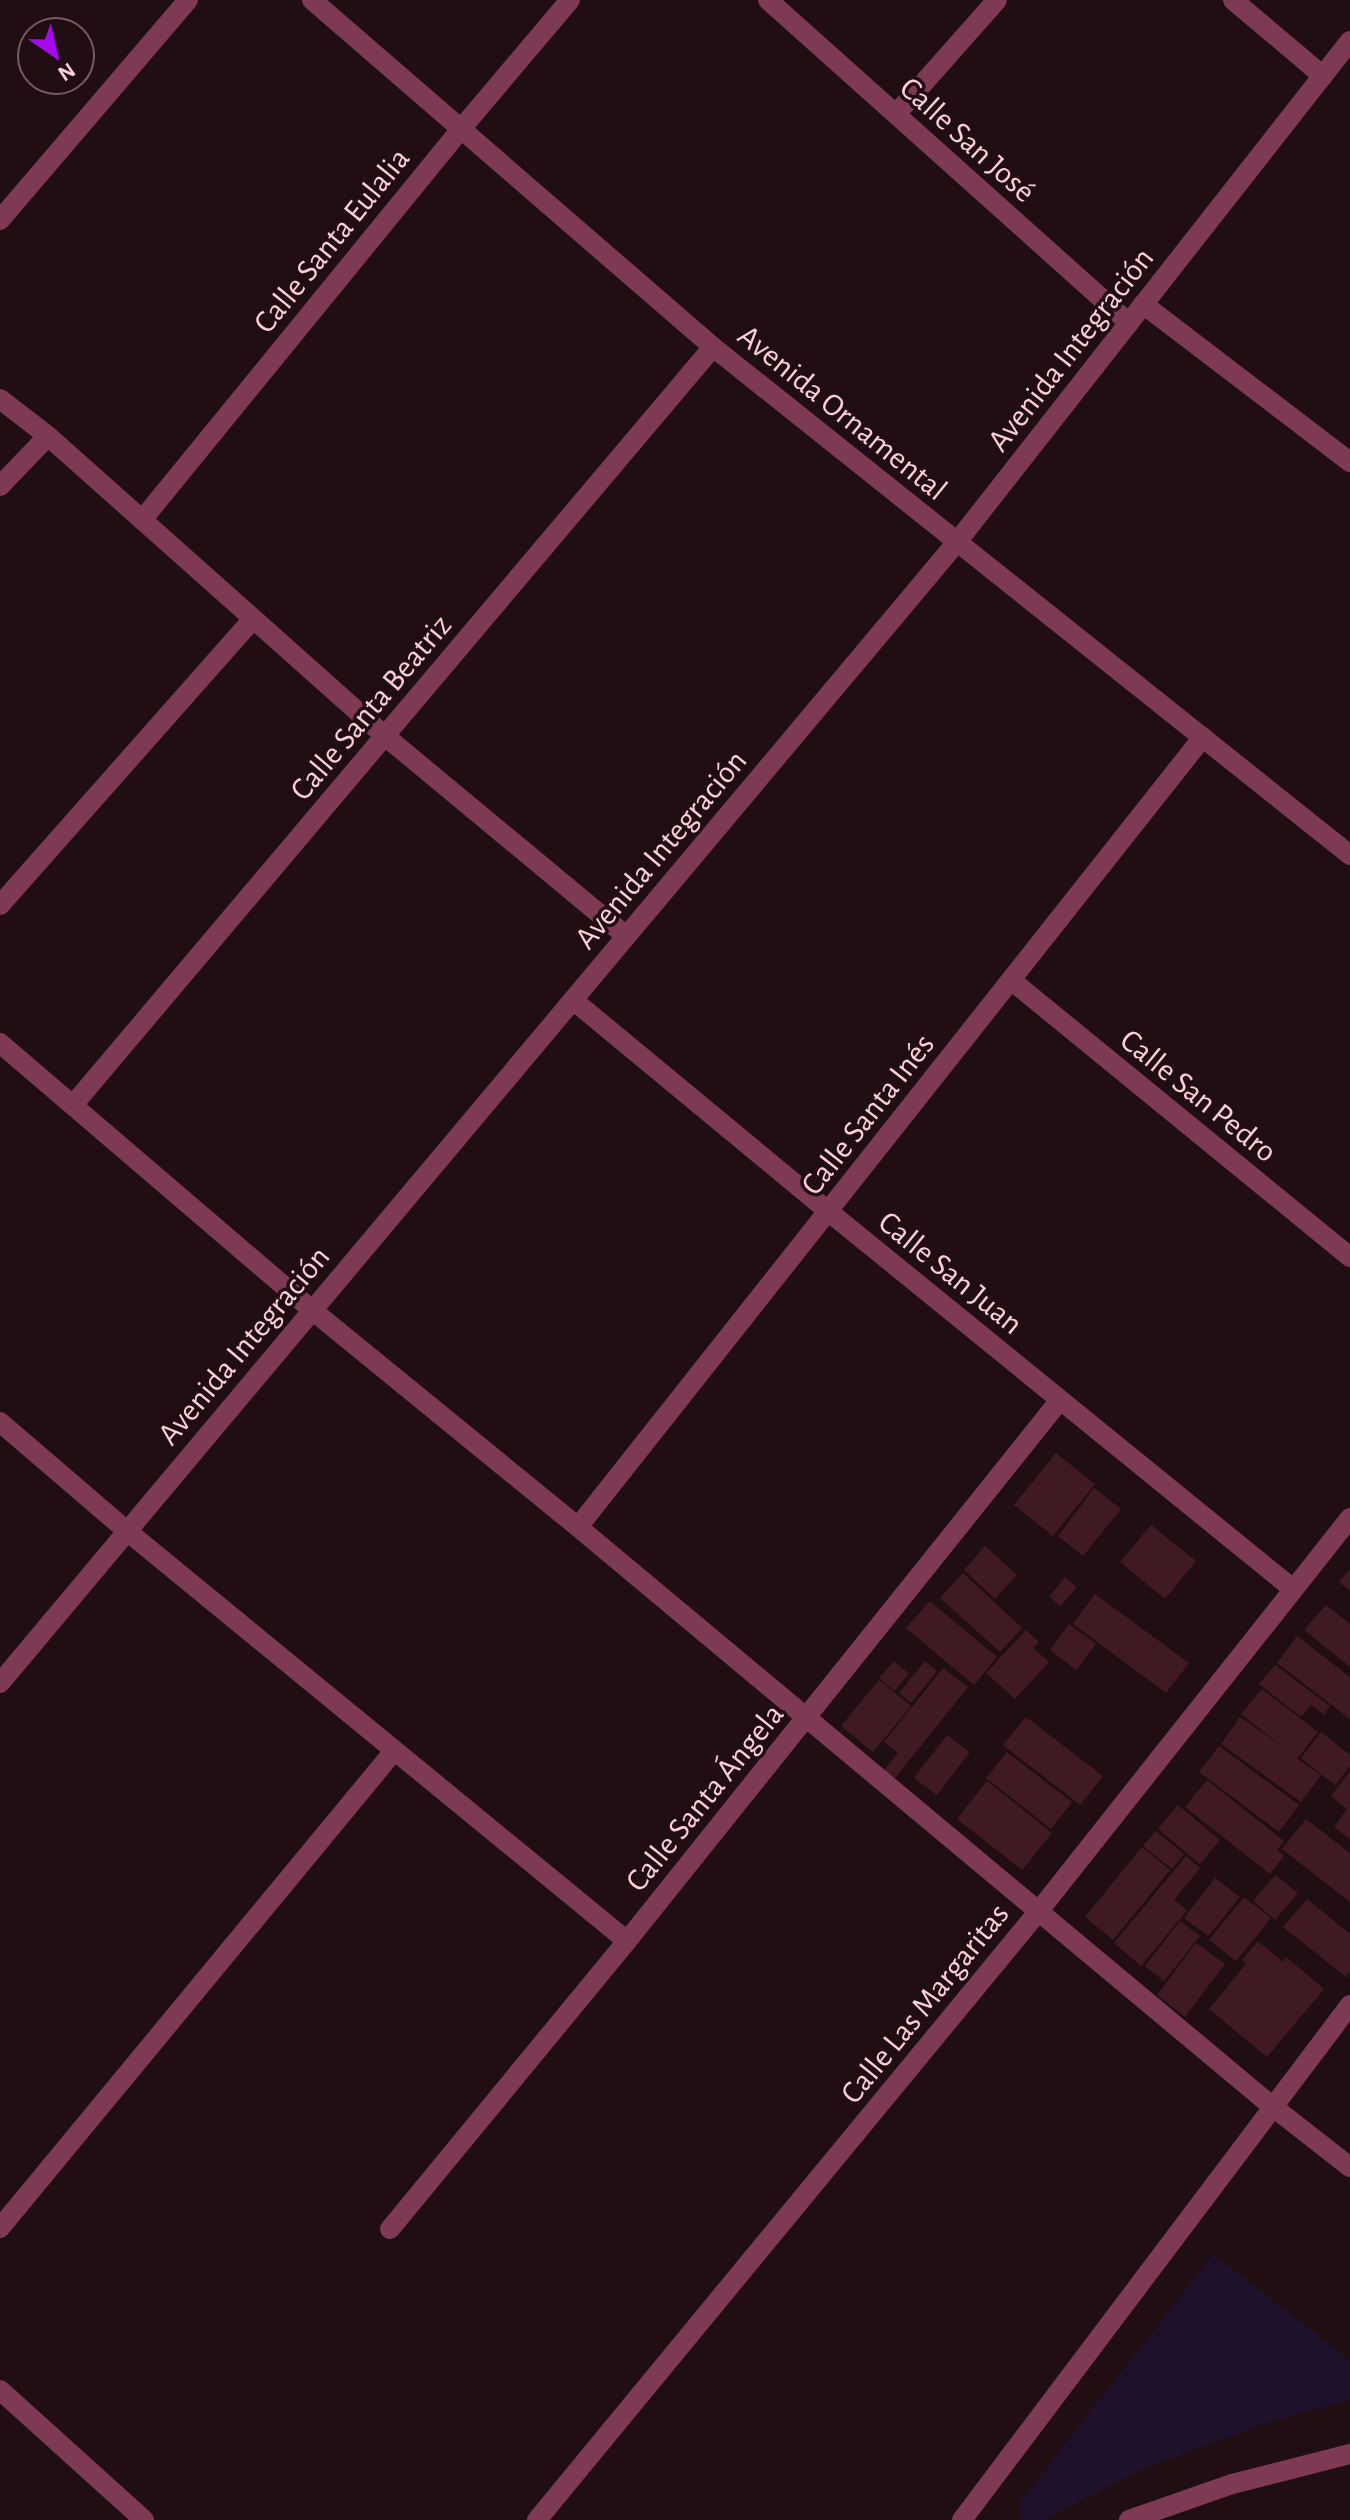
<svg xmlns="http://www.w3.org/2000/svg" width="1350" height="2520" font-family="'Alegreya Sans',sans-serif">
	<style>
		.green { fill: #1f112a }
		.building { fill: #401a22 }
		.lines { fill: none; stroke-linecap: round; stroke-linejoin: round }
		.minor { stroke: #7e3a54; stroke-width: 20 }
		.labels { text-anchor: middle; stroke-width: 7; stroke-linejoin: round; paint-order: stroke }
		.street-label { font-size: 32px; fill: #fdcedc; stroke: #200e12 }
	</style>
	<rect width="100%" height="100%" fill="#200e12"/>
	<polygon class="green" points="1213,2254 1350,2360 1350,2400 1265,2423 1138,2471 1044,2520 1024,2520 1020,2514 1019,2503"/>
	<g class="building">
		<polygon points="1056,1453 1095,1484 1053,1536 1014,1505"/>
		<polygon points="1094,1488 1121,1509 1083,1556 1058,1536"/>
		<polygon points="1151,1525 1196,1561 1165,1599 1120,1562"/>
		<polygon points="985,1546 1017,1575 995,1599 964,1570"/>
		<polygon points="1350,1569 1350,1591 1339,1582"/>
		<polygon points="963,1573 1022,1628 1000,1652 940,1598"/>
		<polygon points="1065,1577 1077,1587 1061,1606 1049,1597"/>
		<polygon points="1095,1594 1189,1663 1166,1693 1073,1624"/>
		<polygon points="930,1601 997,1657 974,1685 906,1628"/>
		<polygon points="1326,1605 1350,1624 1350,1667 1304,1630"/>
		<polygon points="1069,1624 1096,1644 1076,1670 1050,1650"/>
		<polygon points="1026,1630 1039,1642 1033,1648 1049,1662 1015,1699 986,1673"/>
		<polygon points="1297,1636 1350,1677 1350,1719 1277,1663"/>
		<polygon points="894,1661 909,1674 894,1691 879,1678"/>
		<polygon points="925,1661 937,1671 911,1703 899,1693"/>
		<polygon points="1275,1665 1330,1706 1324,1715 1311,1705 1301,1717 1259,1684"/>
		<polygon points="943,1668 968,1687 895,1778 884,1770 898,1753 884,1742"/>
		<polygon points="879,1680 911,1706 873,1752 841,1726"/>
		<polygon points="1262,1689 1318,1732 1297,1759 1321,1775 1301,1802 1221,1744 1240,1717 1283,1747 1241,1714"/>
		<polygon points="1026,1717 1103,1776 1080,1805 1003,1745"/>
		<polygon points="1321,1732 1350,1755 1350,1766 1335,1785 1301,1758"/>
		<polygon points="947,1735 970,1752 937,1795 914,1778"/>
		<polygon points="1219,1746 1299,1805 1279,1832 1199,1772"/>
		<polygon points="1007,1752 1072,1802 1051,1829 986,1778"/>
		<polygon points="1350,1771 1350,1839 1334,1827 1347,1809 1331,1796"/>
		<polygon points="1207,1780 1284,1841 1277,1850 1284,1856 1270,1874 1185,1807"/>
		<polygon points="987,1781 1052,1833 1022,1870 957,1819"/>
		<polygon points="1178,1805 1220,1840 1200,1864 1158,1829"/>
		<polygon points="1306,1819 1350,1853 1350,1902 1282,1849"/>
		<polygon points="1156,1831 1184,1854 1172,1869 1143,1846"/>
		<polygon points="1142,1847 1170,1870 1113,1940 1085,1917"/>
		<polygon points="1186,1856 1200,1868 1174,1900 1187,1910 1141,1966 1114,1943"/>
		<polygon points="1275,1875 1298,1893 1275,1920 1253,1901"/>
		<polygon points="1215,1878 1240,1897 1208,1936 1184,1918"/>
		<polygon points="1244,1897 1271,1918 1236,1961 1209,1940"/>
		<polygon points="1307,1899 1350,1934 1350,1972 1346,1977 1283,1927"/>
		<polygon points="1180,1921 1200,1936 1164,1981 1145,1966"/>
		<polygon points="1258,1941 1283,1962 1286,1957 1324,1989 1267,2057 1209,2009 1246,1964 1242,1960"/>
		<polygon points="1196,1943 1225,1964 1185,2017 1157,1995"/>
	</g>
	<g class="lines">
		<g class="minor">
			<polyline points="312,0 713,347 1350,855"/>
			<polyline points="768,0 1129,323"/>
			<polyline points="1233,0 1323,76"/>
			<polyline points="896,114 997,0"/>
			<polyline points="0,220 188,0"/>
			<polyline points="1143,304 1350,462"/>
			<polyline points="0,399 48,436 385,736 626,936"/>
			<polyline points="0,486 48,436"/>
			<polyline points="142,520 461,129 570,0"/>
			<polyline points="0,905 253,619"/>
			<polyline points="1011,980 1350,1257"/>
			<polyline points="573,1000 828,1211 1293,1589"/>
			<polyline points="0,1043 312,1310 578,1527 1273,2107 1350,2167"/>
			<polyline points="73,1105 713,347"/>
			<polyline points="0,1422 127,1531 627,1941"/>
			<polyline points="578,1527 1203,737"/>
			<polyline points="0,1683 957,542 1350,41"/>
			<polyline points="0,2228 394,1751"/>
			<polyline points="390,2229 627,1941 1060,1400"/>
			<polyline points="0,2390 144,2520"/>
			<polyline points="537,2520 1038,1912 1350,1518"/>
			<polyline points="962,2520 1350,2005"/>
			<polyline points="1129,2520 1232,2484 1350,2454"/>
		</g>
	</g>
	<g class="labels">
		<g class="street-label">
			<text transform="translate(968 139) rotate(42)" y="11">Calle San José</text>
			<text transform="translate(331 240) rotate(-51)" y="11">Calle Santa Eulalia</text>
			<text transform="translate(1070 349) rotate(-52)" y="11">Avenida Integración</text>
			<text transform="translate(843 412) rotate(39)" y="11">Avenida Ornamental</text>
			<text transform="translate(370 707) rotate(-50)" y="11">Calle Santa Beatriz</text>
			<text transform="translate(660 849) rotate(-50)" y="11">Avenida Integración</text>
			<text transform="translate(1199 1095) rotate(39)" y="11">Calle San Pedro</text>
			<text transform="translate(867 1114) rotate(-52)" y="11">Calle Santa Inés</text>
			<text transform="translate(951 1272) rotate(39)" y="11">Calle San Juan</text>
			<text transform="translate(243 1345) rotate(-50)" y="11">Avenida Integración</text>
			<text transform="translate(704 1797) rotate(-51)" y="11">Calle Santa Ángela</text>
			<text transform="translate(924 2003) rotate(-51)" y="11">Calle Las Margaritas</text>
		</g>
	</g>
	<g transform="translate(56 56) rotate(146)"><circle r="38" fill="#200e12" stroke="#785b63" stroke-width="2"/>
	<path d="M0-6L14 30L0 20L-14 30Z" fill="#a608f0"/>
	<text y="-12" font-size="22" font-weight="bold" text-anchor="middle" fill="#fdcedc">N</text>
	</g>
</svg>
